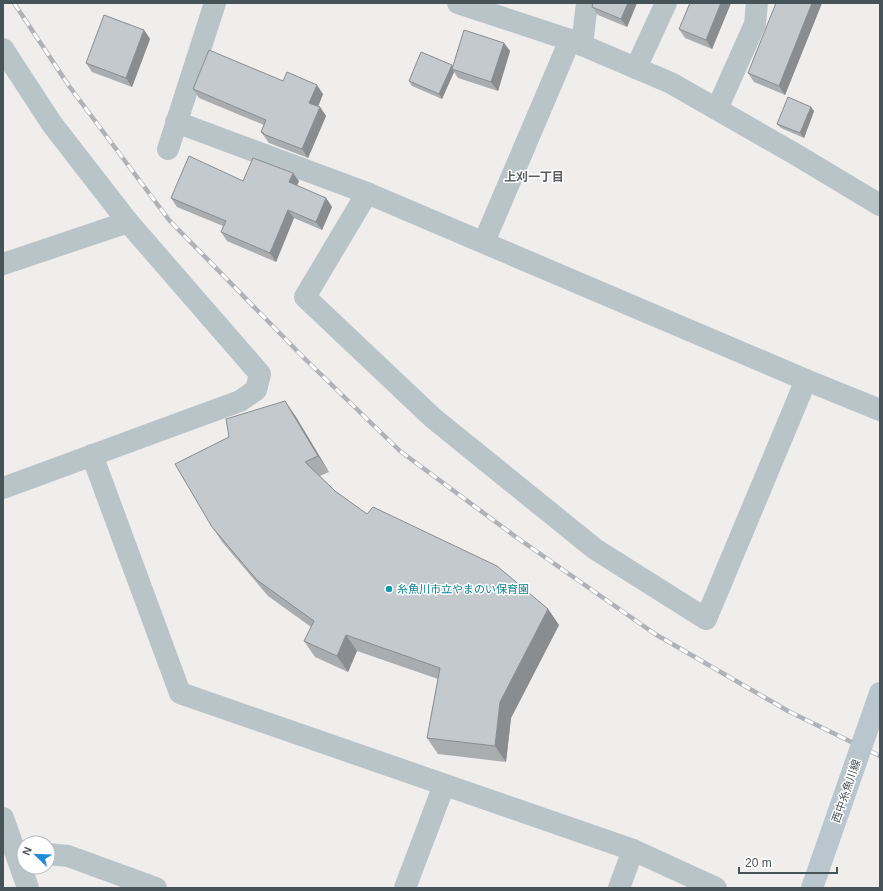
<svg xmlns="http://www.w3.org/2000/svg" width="883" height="891" font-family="Arial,'Noto Sans JP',sans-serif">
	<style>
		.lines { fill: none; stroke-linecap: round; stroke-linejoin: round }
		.minor { stroke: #b9c4c9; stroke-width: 22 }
		.tertiary { stroke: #b9c4c9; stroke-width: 22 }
		.rail-casing { stroke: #afb3b7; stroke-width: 4.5 }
		.rail { stroke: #fff; stroke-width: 3; stroke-dasharray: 9; stroke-linecap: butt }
		.secondary-bridge { stroke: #b9c6ce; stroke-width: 22 }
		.wall { fill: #a9adb0 }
		.shaded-wall { fill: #898d90 }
		.building { fill: #c4c9cd; stroke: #898d90 }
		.culture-dot { fill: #0f9aa8; stroke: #fff; stroke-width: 1.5 }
		.labels { text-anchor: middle; stroke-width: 3; stroke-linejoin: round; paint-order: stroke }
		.culture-label { font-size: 11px; fill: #0d838f; stroke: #fff; text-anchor: start }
		.street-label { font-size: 11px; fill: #465359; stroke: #fff }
		.neighbourhood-label { font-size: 12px; font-weight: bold; fill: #5a5e61; stroke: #fff }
	</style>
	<rect width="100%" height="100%" fill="#f0eded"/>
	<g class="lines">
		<g class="minor">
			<polyline points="458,3 570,40 671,83 795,154 880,205"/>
			<polyline points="582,45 587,3"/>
			<polyline points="3,49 52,124 128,222 260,374 256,390 240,401 3,488"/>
			<polyline points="636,68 666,3"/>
			<polyline points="717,109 755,24 757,3"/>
			<polyline points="176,122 367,193 806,380 880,410"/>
			<polyline points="168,149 215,3"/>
			<polyline points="367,193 305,297 433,418 595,549 706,619 806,380"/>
			<polyline points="484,242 570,40"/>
			<polyline points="3,264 128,222"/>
			<polyline points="92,455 180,693 633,850 716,888"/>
			<polyline points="48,854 68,856 156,888"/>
			<polyline points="405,888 444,785"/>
			<polyline points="619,888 633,850"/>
		</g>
		<polyline class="tertiary" points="3,818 28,888"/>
		<g class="rail-casing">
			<polyline id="rail" points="14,3 69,86 169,220 304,358 400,451 516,537 655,634 788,711 880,756"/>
		</g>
		<use href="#rail" class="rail"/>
		<polyline class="secondary-bridge" points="812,888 880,693"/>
	</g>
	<g class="wall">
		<polygon points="637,3 627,27 598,15 592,7"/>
		<polygon points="690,3 731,3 712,49 685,38 679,29"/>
		<polygon points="776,3 822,3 785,95 754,82 748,73"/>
		<polygon points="144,30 150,39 132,87 92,72 86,63"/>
		<polygon points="504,43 510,51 498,91 458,78 454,72 442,99 412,86 409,81 452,66"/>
		<polygon points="283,81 323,94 318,106 320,107 326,116 308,158 269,143 261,132 264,125 199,98 193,89"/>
		<polygon points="814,111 804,138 781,128 777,124"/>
		<polygon points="243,181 299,181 297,186 326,198 332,207 322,230 294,218 276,262 227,241 221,232 223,226 177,207 171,198"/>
		<polygon points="285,401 296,417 329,472 320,476 335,491 367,514 548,609 559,625 511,718 506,762 438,754 427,738 438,679 357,651 348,672 315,657 304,641 311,627 268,596 223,543 212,527"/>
	</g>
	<g class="shaded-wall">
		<polygon points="628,3 637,3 627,27 621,19"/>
		<polygon points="721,3 731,3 712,49 706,40"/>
		<polygon points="812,3 822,3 785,95 779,86"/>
		<polygon points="144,30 150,39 132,87 126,78"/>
		<polygon points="504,43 510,51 498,91 491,82"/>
		<polygon points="452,65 455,70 452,69 454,72 442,99 439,94"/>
		<polygon points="317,85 323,94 316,112 309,103"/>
		<polygon points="320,107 326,116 308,158 302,149"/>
		<polygon points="811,107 814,111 804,138 800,133"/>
		<polygon points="293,173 299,181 294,191 289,182"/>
		<polygon points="326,198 332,207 322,230 316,222"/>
		<polygon points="288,210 294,218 276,262 270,253"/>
		<polygon points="285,401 296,417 329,472 318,456"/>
		<polygon points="548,609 559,625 511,718 506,762 495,746 500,702"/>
		<polygon points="346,635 357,651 348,672 337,656"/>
	</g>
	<g class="building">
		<polygon points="593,3 628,3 621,19 592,7"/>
		<polygon points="690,3 721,3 706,40 679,29"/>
		<polygon points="776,3 812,3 779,86 748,73"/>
		<polygon points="104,15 144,30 126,78 86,63"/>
		<polygon points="464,30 504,43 491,82 452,69"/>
		<polygon points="209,50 283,81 287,72 317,85 309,103 320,107 302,149 263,134 264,133 261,132 266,120 193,89"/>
		<polygon points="421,52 452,65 439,94 409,81"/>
		<polygon points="788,97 811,107 800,133 777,124"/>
		<polygon points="189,156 243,181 253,158 293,173 289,182 326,198 316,222 288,210 270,253 221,232 226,221 171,198"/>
		<polygon points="285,401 318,456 305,462 335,491 367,514 373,507 497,566 548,609 500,702 495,746 427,738 440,668 346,635 337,656 304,641 314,621 257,580 212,527 175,464 229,437 226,419"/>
	</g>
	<circle class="culture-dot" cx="389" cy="589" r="4"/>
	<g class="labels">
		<g class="culture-label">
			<text x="397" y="593">糸魚川市立やまのい保育園</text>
		</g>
		<g class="street-label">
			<text transform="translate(846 791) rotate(-71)" y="4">西中糸魚川線</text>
		</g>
		<g class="neighbourhood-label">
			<text x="534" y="181">上刈一丁目</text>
		</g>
	</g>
	<rect width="883" height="891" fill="none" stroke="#465359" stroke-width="8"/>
	<g transform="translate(36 855) rotate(293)"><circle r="19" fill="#ffffff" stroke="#b5babd"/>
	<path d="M0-3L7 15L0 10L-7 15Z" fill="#218bd5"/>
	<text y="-6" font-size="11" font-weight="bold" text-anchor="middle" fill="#465359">N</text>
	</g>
	<path d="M739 867v6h98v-6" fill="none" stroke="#465359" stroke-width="2"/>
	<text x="745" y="867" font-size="12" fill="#465359" stroke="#ffffff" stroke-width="3" paint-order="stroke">20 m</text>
</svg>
